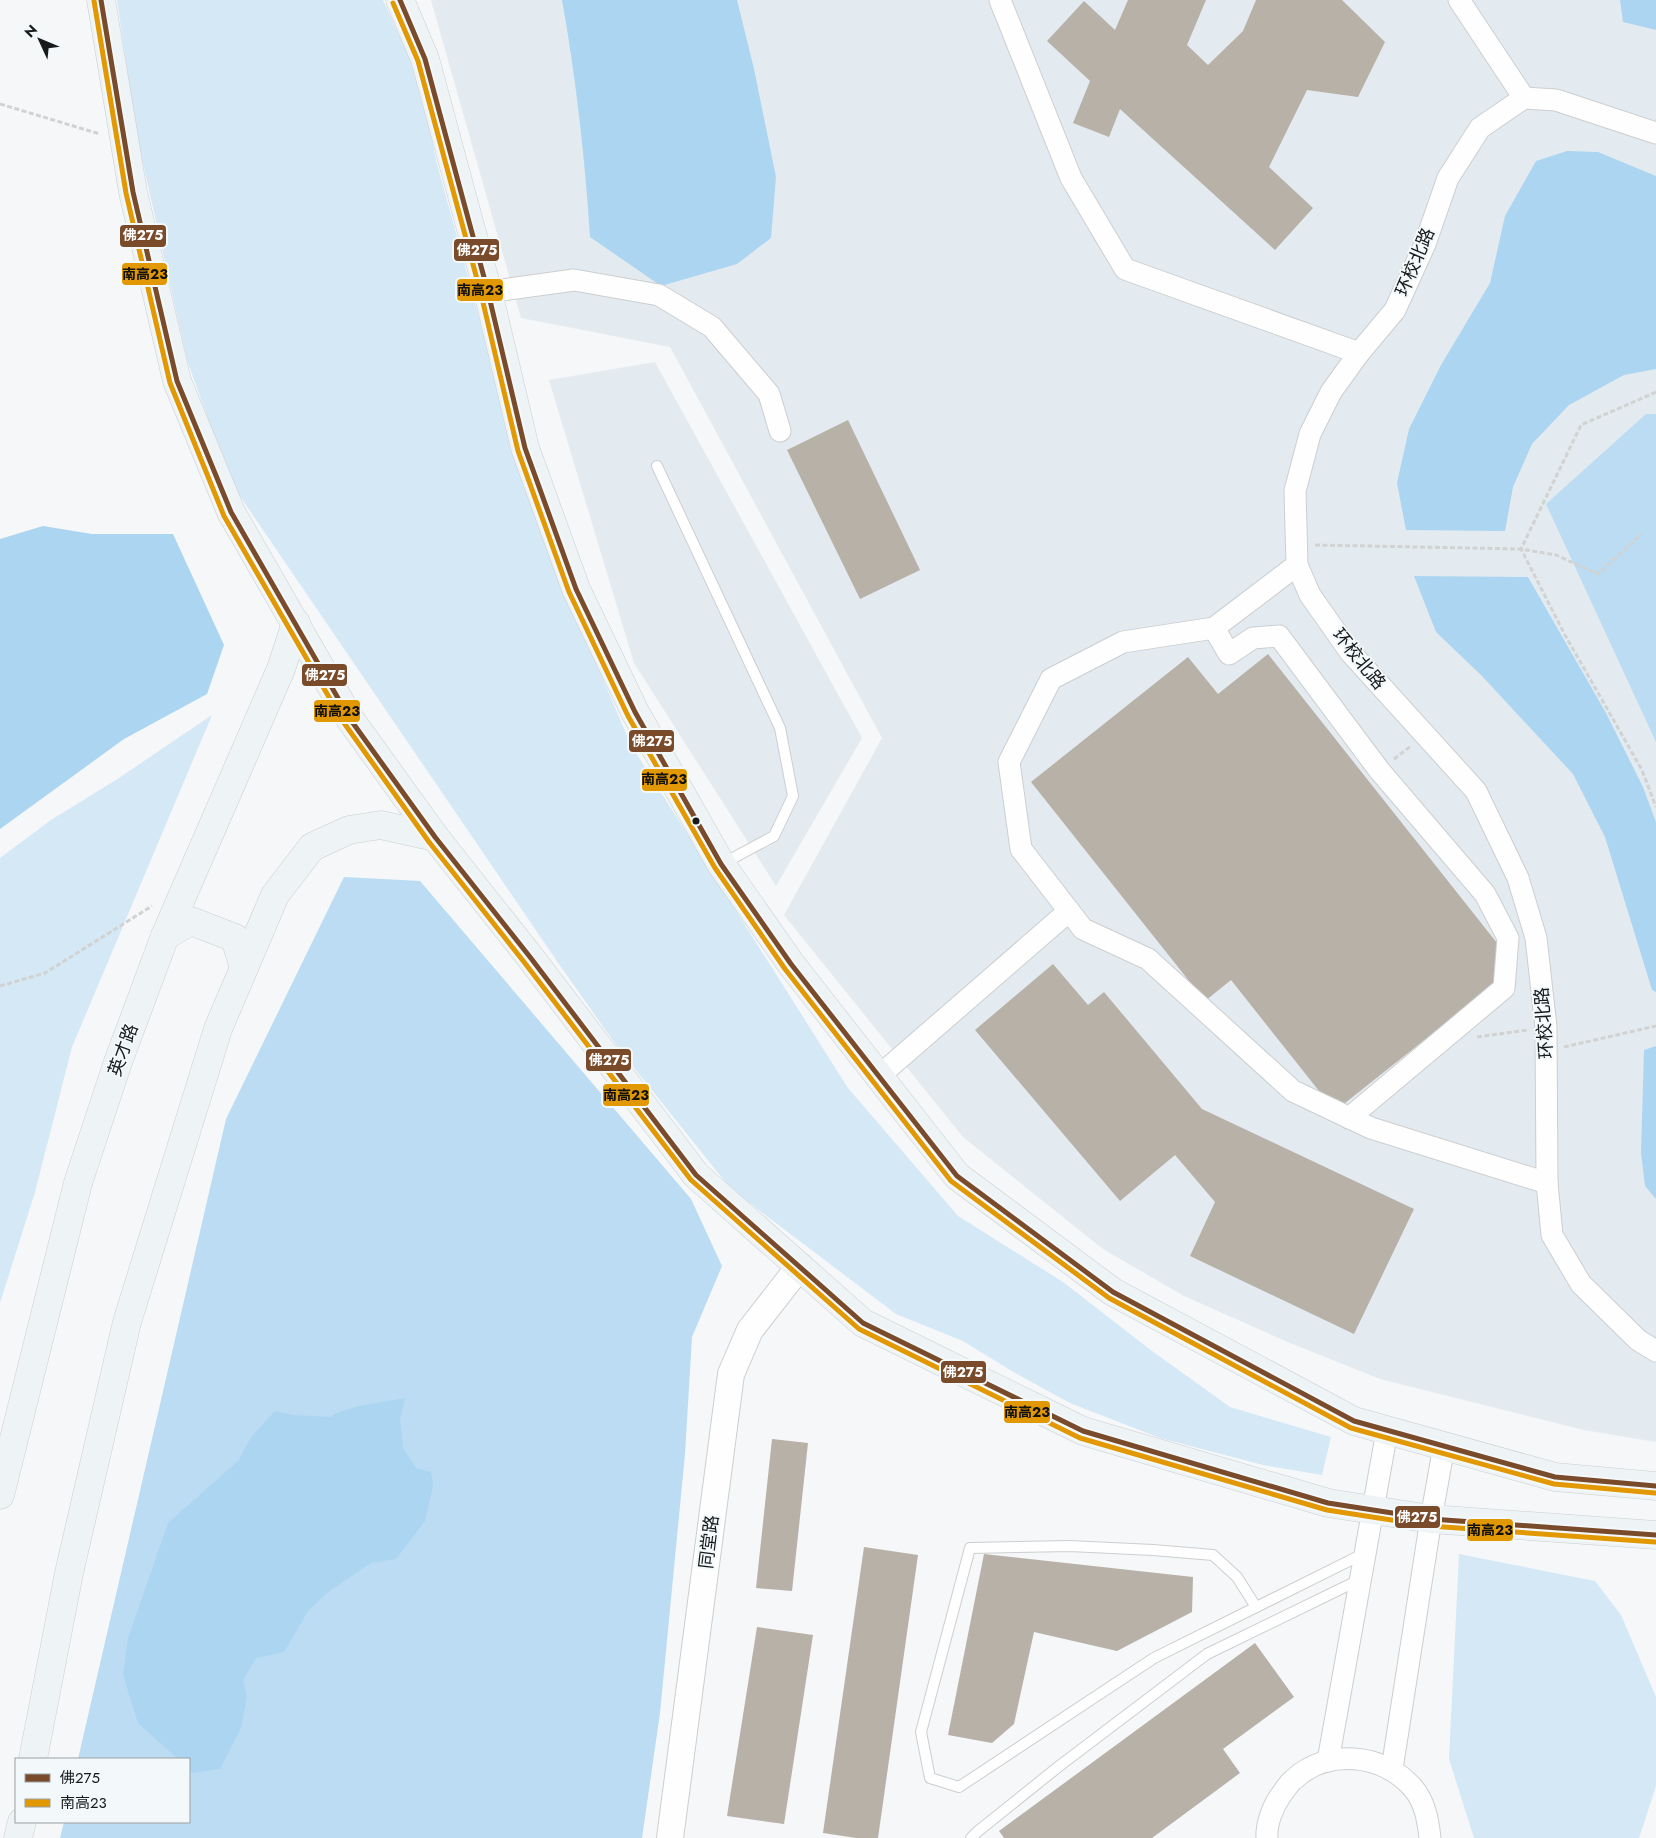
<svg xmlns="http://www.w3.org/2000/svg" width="1656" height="1838" font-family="Jost,'Noto Sans SC',sans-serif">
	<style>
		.built { fill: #e3ebf0 }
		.green { fill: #d5e8f6 }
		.forest { fill: #bbdcf2 }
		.water { fill: #acd5f1 }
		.building { fill: #b7b1a8 }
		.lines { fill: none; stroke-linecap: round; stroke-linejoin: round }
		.service-casing { stroke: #cccecf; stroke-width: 12 }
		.minor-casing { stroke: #cccecf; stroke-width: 23 }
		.tertiary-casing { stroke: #cccecf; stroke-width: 28 }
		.secondary-casing { stroke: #cccecf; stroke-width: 29 }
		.path { stroke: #d1d2d2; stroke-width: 3; stroke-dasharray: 5 2.5; stroke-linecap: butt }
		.service { stroke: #fefefe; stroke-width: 10 }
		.minor { stroke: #fefefe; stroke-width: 21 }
		.tertiary { stroke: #fefefe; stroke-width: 26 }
		.secondary { stroke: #eef3f5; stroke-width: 28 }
		.bus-1-casing { stroke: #f3f8fb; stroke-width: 9 }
		.bus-2-casing { stroke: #f3f8fb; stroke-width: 9 }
		.bus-1 { stroke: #7a4b2a; stroke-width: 5 }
		.bus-2 { stroke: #e19803; stroke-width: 5 }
		.bus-dot { fill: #17191a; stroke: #f3f8fb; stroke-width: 2 }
		.labels { text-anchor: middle; stroke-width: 4; stroke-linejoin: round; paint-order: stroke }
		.street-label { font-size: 18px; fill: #17191a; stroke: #f3f8fb }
		.line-badge { stroke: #f3f8fb; stroke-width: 2 }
		.badge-label { font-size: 14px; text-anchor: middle; font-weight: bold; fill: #fff }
		.pale-badge-label { font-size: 14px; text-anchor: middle; font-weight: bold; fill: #111 }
	</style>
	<rect width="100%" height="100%" fill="#f5f7f9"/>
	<g class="built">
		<polygon points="431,0 1656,0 1656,1442 1584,1430 1380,1379 1290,1343 1184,1296 1103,1249 963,1137 784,915 882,738 670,347 521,318"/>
		<polygon points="655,362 862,738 776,886 634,663 549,380"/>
	</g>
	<g class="green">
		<polygon points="117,0 383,0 408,55 424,99 436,160 501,398 541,534 631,745 848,1088 958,1216 1063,1282 1152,1351 1230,1407 1331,1437 1322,1475 1263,1465 1160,1438 1070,1403 1015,1373 963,1341 896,1314 731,1189 619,1049 561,967 231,483 187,360 136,132"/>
		<polygon points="212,715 72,1047 35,1192 0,1303 0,858 51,820 119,778"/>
		<polygon points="1459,1554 1595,1581 1621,1615 1656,1697 1656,1786 1639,1838 1474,1838 1449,1759"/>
	</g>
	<g class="forest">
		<polygon points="1646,414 1656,414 1656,742 1546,504"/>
		<polygon points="344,877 420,881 691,1199 722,1266 692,1337 685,1454 660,1713 642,1838 60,1838 64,1822 189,1822 189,1759 78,1759 226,1119"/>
	</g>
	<g class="water">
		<path d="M 562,0 L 737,0 L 754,69 L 776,177 L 771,238 L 737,264 L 661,286 L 590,237 C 585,158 576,78 562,0 Z"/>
		<polygon points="1620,0 1656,0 1656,30 1623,22"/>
		<polygon points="1567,151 1598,152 1656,176 1656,369 1624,375 1569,405 1532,444 1513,487 1505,531 1406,530 1397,483 1409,429 1441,365 1490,283 1505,216 1536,161"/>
		<polygon points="43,526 92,534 173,534 224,645 207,694 124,739 0,829 0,539"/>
		<polygon points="1414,576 1528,577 1606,713 1643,787 1656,822 1656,992 1652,990 1605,837 1573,774 1482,676 1436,632"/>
		<polygon points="1656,1046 1656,1199 1645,1186 1641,1153 1644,1050"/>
		<polygon points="405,1398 400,1419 403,1448 416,1468 431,1472 433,1486 425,1521 396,1559 371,1563 328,1592 308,1611 284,1652 256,1658 243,1680 247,1697 241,1728 220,1769 193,1773 189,1769 189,1759 178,1759 138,1723 123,1675 128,1638 168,1523 238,1461 252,1436 275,1411 293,1415 330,1417 339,1412 359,1406"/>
	</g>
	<g class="building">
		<polygon points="1128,0 1206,0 1187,45 1208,65 1243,31 1256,0 1342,0 1385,42 1358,97 1307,90 1269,167 1313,208 1275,250 1120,109 1109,137 1073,123 1090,81 1047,41 1084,1 1115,30"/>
		<polygon points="848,420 920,570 860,599 787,450"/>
		<polygon points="1268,654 1516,967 1335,1111 1231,980 1205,1001 1031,782 1188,657 1218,694"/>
		<polygon points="1053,964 1088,1005 1104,992 1202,1109 1414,1209 1354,1334 1190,1256 1215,1202 1175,1155 1120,1201 975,1030"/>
		<polygon points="772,1439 808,1443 792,1591 756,1588"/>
		<polygon points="864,1547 918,1555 878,1838 856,1838 823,1833"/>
		<polygon points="984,1554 1193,1577 1192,1612 1117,1651 1034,1632 1014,1724 992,1743 948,1735"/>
		<polygon points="757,1627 813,1635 784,1824 727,1816"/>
		<polygon points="1255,1643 1294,1697 1223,1749 1240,1773 1152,1838 1004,1838 999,1831"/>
	</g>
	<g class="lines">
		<g class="service-casing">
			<g id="service">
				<polyline points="657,466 780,728 793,796 774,836 722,864"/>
				<polyline points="1256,1607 1237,1577 1213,1555 1153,1550 1070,1546 970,1548 921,1732 930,1778 959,1787 1154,1658 1365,1553"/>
				<polyline points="971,1838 977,1832 1058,1767 1207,1654 1361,1579"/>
			</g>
		</g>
		<g class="minor-casing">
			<g id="minor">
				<polyline points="1000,0 1071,178 1125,269 1359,353"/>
				<polyline points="1459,0 1524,98"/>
				<polyline points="1656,133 1556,100 1524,98 1480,128 1448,178 1425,244 1395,310 1359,353 1331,392 1310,434 1295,491 1297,565 1310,595 1350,652 1476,791 1518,878 1536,938 1546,1027 1547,1183 1552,1235 1581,1284 1638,1340 1656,1351"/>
				<polyline points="488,292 574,280 659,295 712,327 769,394 780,431"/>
				<polyline points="1297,565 1214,628 1123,642 1051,679 1009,762 1021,849 1083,929 1148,959 1293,1091 1371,1128 1547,1183"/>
				<polyline points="1214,628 1229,654 1253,638 1279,636 1379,770 1485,894 1508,938 1504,988 1349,1118"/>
				<polyline points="879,1076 1069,911"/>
				<polyline points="1328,1761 1387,1431"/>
				<polyline points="1392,1769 1431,1519 1444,1446"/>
				<path d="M 1267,1838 C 1266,1824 1273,1806 1281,1795 C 1285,1790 1288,1784 1293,1780 C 1327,1748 1383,1753 1413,1788 C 1425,1802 1428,1820 1430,1838"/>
			</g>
		</g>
		<g class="tertiary-casing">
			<polyline id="tertiary" points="670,1838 731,1374 750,1330 800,1266"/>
		</g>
		<g class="secondary-casing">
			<g id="secondary">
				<polyline points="101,0 133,192 177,381 231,512 350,719 435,837 530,957 696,1175 863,1323 1083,1431 1328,1503 1431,1519 1656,1535"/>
				<polyline points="400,0 425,59 488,292 525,448 576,589 635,712 721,864 791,964 957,1176 1113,1292 1354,1421 1555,1477 1656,1486"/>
				<polyline points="165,936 191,921 235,938 244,968"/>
				<polyline points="0,1495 78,1183 118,1062 165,936 281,669 296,623"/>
				<polyline points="33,1759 69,1573 127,1322 218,1029 275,895 312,847 349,830 381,825 435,837"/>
				<polyline points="18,1838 22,1822"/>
			</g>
		</g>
		<g class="path">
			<polyline points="0,104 100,134"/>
			<polyline points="1656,392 1581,425 1521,549 1565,635 1642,770 1656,807"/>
			<polyline points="1315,545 1521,549 1556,555 1598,574 1642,534"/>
			<polyline points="1394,759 1411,746"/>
			<polyline points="0,986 45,973 152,906"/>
			<polyline points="1477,1037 1528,1030"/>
			<polyline points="1564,1047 1656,1026"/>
		</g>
		<use href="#service" class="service"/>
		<use href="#minor" class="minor"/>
		<use href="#tertiary" class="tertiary"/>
		<use href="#secondary" class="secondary"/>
		<g class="bus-1-casing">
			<g id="bus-1">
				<polyline points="101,0 133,192 177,381 231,512 350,719 435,837 530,957 696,1175 863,1323 1083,1431 1328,1503 1431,1519 1656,1535"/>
				<polyline points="400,0 425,59 488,292 525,448 576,589 635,712 721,864 791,964 957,1176 1113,1292 1354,1421 1555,1477 1656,1486"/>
			</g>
		</g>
		<g class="bus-2-casing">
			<g id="bus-2">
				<polyline points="94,1 126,193 170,383 224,516 344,723 429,842 524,962 691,1180 859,1329 1080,1438 1327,1510 1430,1526 1655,1542"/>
				<polyline points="393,3 418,61 481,294 518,451 569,592 628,716 715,868 785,969 951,1181 1109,1298 1351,1428 1554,1484 1655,1493"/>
			</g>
		</g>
		<use href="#bus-1" class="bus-1"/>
		<use href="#bus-2" class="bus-2"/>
	</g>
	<circle class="bus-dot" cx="696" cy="821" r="4.5"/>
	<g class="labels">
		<g class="street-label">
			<text transform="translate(1415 262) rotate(-67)" y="6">环校北路</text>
			<text transform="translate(1359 659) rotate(51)" y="6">环校北路</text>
			<text transform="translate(1544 1023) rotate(-94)" y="6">环校北路</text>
			<text transform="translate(123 1050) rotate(-70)" y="6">英才路</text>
			<text transform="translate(709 1542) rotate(-83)" y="6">同堂路</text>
		</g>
	</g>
	<g class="line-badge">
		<rect x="119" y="224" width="48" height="24" rx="5" fill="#7a4b2a"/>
		<rect x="453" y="238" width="47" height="24" rx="5" fill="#7a4b2a"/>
		<rect x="121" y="262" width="47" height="24" rx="5" fill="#e19803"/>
		<rect x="456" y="278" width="48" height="24" rx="5" fill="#e19803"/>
		<rect x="301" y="663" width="47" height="24" rx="5" fill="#7a4b2a"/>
		<rect x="313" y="699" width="48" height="24" rx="5" fill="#e19803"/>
		<rect x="628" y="729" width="47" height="24" rx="5" fill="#7a4b2a"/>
		<rect x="641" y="768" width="47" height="24" rx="5" fill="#e19803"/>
		<rect x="585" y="1048" width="47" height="24" rx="5" fill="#7a4b2a"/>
		<rect x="602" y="1083" width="48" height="24" rx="5" fill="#e19803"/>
		<rect x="940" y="1360" width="47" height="24" rx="5" fill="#7a4b2a"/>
		<rect x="1003" y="1400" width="48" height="24" rx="5" fill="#e19803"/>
		<rect x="1394" y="1505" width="47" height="24" rx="5" fill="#7a4b2a"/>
		<rect x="1466" y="1518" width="48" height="24" rx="5" fill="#e19803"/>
	</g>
	<g class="badge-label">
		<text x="143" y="240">佛275</text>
		<text x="477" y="255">佛275</text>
		<text x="325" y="680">佛275</text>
		<text x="652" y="746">佛275</text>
		<text x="609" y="1065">佛275</text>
		<text x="963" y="1377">佛275</text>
		<text x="1417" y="1522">佛275</text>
	</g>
	<g class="pale-badge-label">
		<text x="145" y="279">南高23</text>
		<text x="480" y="295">南高23</text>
		<text x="337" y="716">南高23</text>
		<text x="664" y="784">南高23</text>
		<text x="626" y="1100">南高23</text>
		<text x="1027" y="1417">南高23</text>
		<text x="1490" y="1535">南高23</text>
	</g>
	<rect x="15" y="1758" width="175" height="65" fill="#f3f8fb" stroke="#9b9fa1"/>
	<rect x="25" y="1774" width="25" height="8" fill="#7a4b2a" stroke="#9b9fa1"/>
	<text x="60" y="1783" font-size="15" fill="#17191a">佛275</text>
	<rect x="25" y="1799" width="25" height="8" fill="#e19803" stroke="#9b9fa1"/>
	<text x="60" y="1808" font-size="15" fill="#17191a">南高23</text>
	<g transform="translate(40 40) rotate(314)" stroke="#f3f8fb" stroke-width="4" paint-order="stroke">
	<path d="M0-4L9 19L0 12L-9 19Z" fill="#17191a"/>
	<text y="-8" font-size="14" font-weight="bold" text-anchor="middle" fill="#17191a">N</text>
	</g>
</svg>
